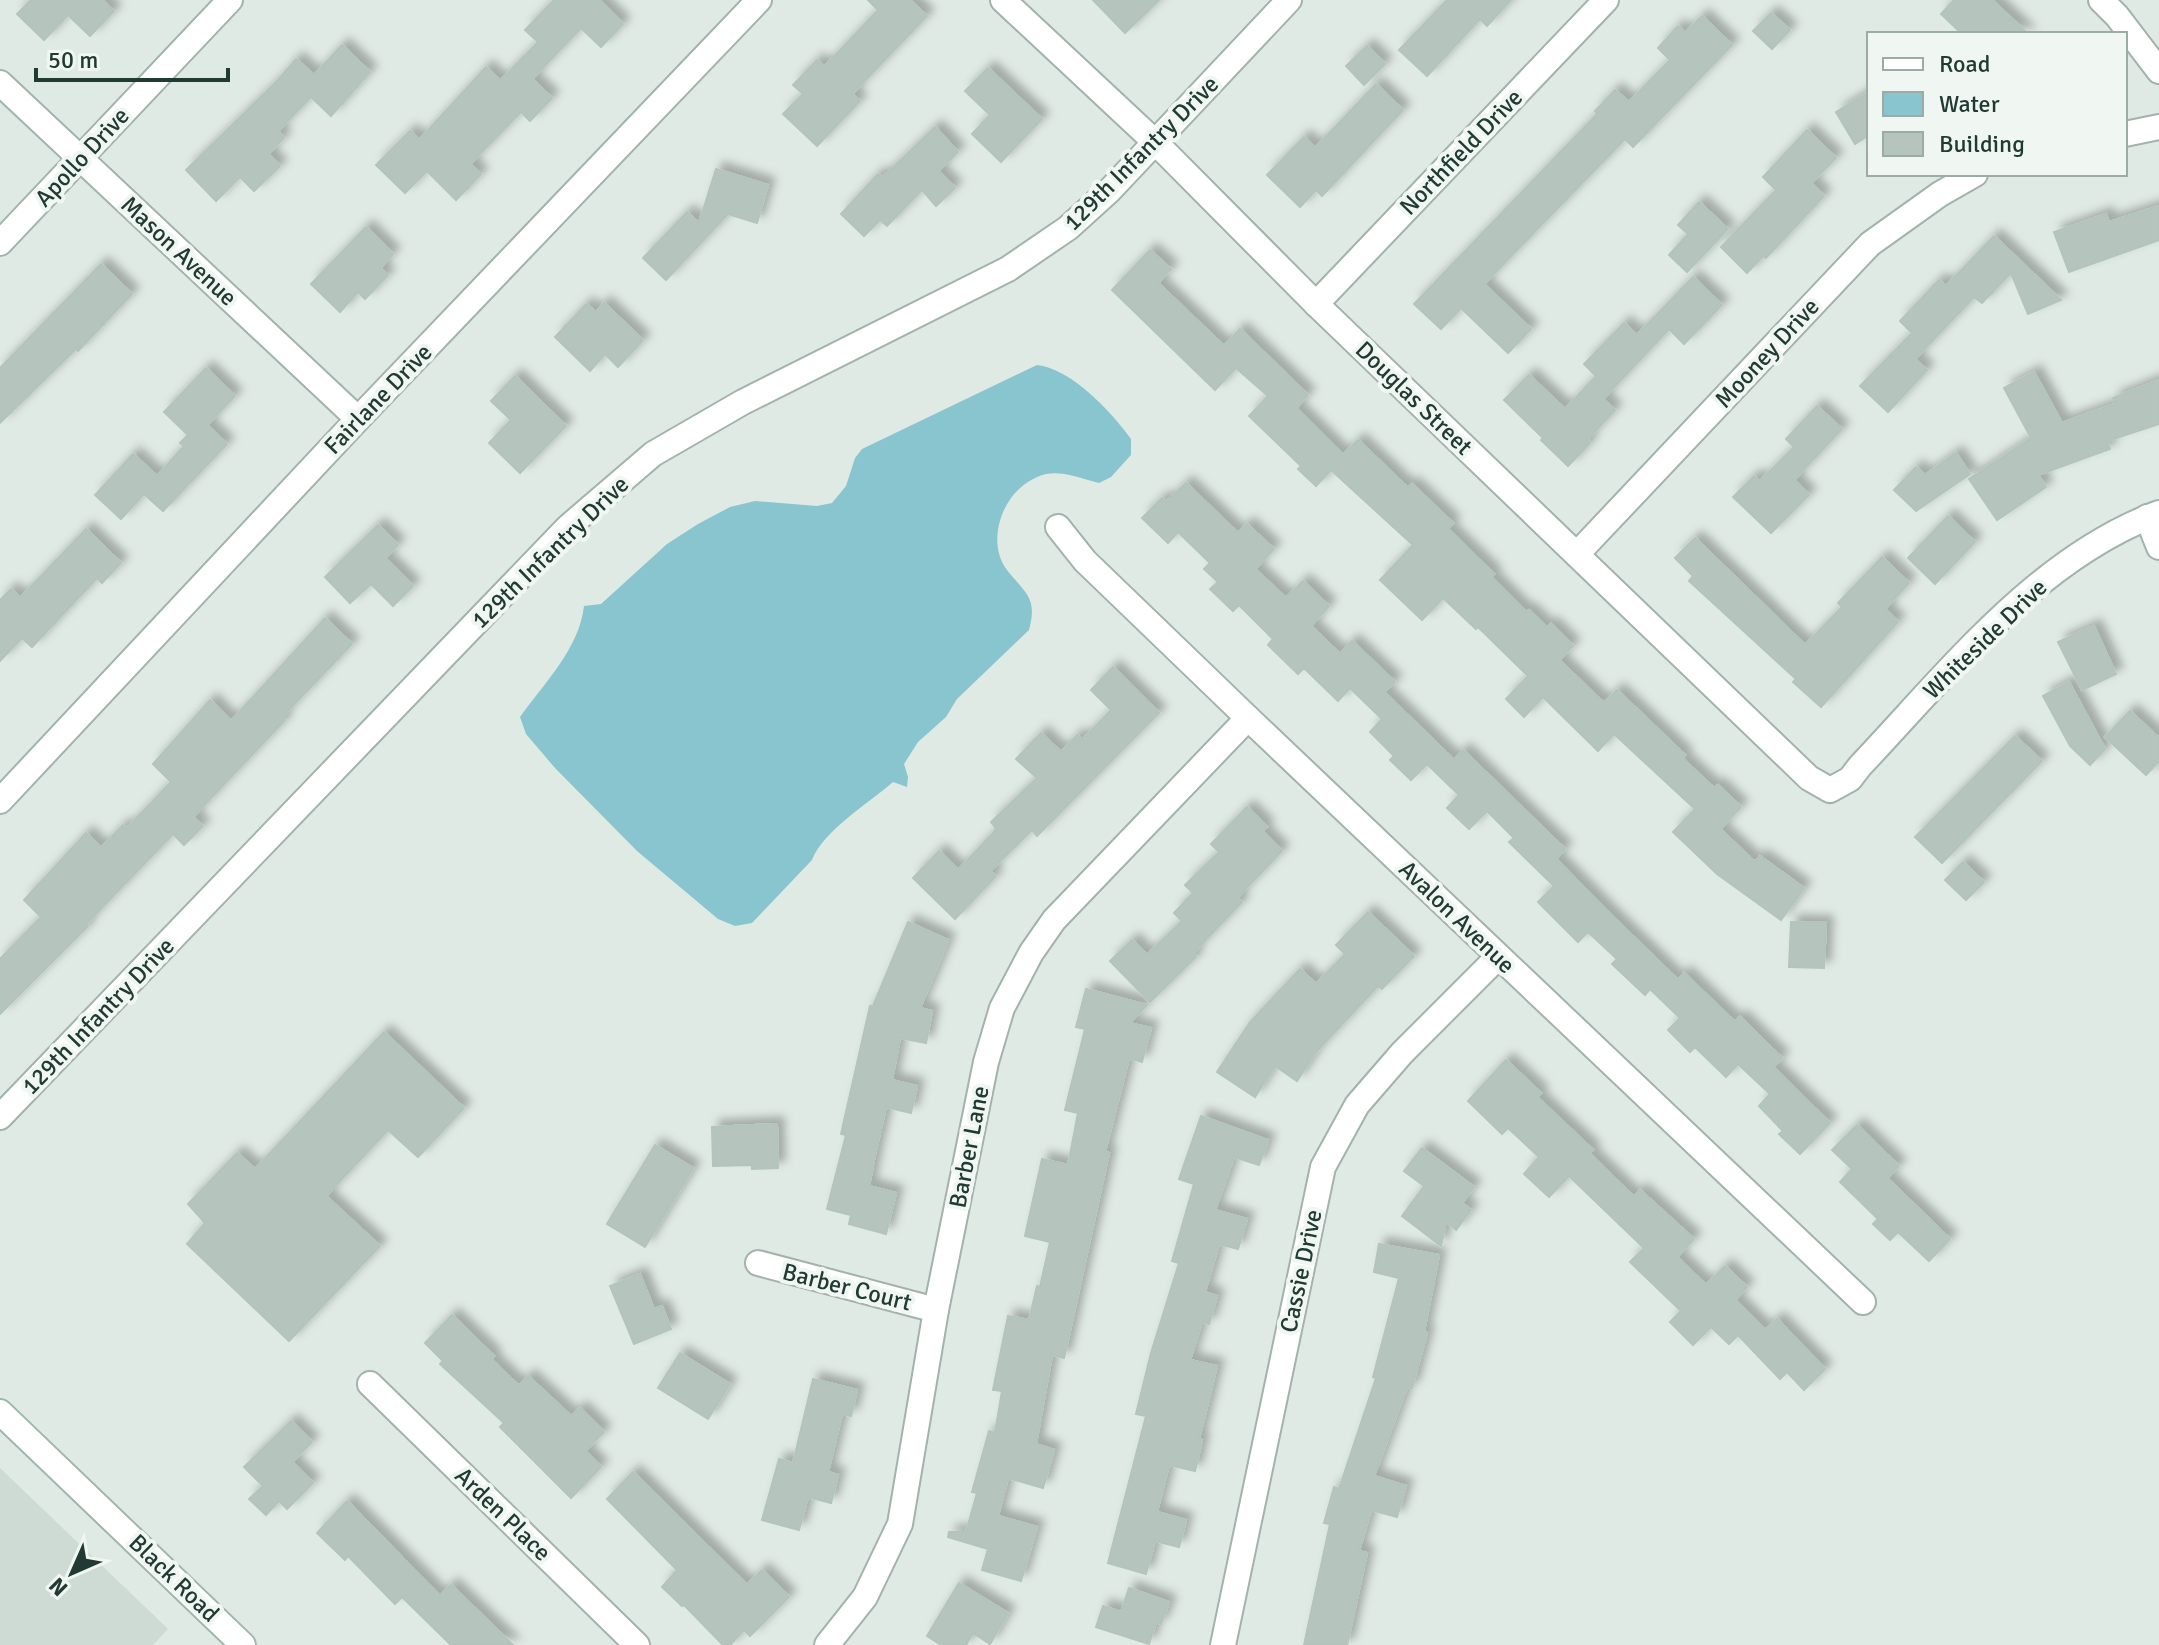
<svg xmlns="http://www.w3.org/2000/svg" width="2159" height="1645" font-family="Signika,sans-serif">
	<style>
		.built { fill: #cedad4 }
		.water { fill: #89c5cf }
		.building { fill: #b5c5be; stroke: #b3c4bc; stroke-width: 2; filter: url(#shadow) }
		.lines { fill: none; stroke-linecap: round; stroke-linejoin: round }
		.minor-casing { stroke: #a3b2ac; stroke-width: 28 }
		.tertiary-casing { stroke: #a3b2ac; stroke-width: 28 }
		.secondary-casing { stroke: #9fb6ad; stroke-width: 28 }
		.minor { stroke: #fff; stroke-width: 24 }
		.tertiary { stroke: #fff; stroke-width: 24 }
		.secondary { stroke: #fff; stroke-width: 24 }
		.labels { text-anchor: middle; stroke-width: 8; stroke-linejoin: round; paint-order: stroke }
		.street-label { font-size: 24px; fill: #213a33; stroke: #f0f7f3 }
	</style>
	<defs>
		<filter id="shadow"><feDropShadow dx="7" dy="-7" stdDeviation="4" flood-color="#0004"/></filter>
	</defs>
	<rect width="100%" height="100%" fill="#e0eae5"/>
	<polygon class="built" points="0,1468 168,1629 153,1645 0,1645"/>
	<path class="water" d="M 1037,365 C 1070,368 1112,412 1131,439 L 1131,455 L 1111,477 L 1099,483 C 1064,474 1047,464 1018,490 C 998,509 989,547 1007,570 C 1025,593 1038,597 1029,630 L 957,699 L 946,717 L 918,742 L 904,764 L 908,777 L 907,787 L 893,782 C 869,803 823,831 812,860 L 752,923 L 735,926 L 718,919 L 637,851 L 555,768 L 526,734 L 520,717 C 545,682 579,649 584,606 L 601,604 L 667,544 L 698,524 L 730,507 L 755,501 L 817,506 L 832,503 L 846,486 L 855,458 L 862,449 Z"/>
	<g class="building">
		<polygon points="31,0 102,0 114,11 90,36 68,15 44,40 17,14"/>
		<polygon points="554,0 599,0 623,24 601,47 581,28 532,79 552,98 530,121 521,112 470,164 481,174 456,200 427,171 405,193 376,165 410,131 419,140 486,67 500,81 538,42 525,30"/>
		<polygon points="868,0 910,0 927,16 852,94 860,101 817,146 783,114 803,94 793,85 817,60 824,67 878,10"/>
		<polygon points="1093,0 1159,0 1125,33"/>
		<polygon points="1447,0 1511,0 1487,26 1480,19 1427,76 1399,50"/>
		<polygon points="1954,0 1992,0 2028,34 1962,34 1941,14"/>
		<polygon points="1771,13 1790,30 1772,49 1753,31"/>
		<polygon points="1702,16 1732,45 1633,147 1625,139 1484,284 1531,329 1508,353 1461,308 1441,329 1414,304 1597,114 1595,111 1615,90 1629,102 1670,60 1658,48 1678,26 1685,33"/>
		<polygon points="342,45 370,72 331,116 311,97 278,131 284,138 268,154 280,166 254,191 240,177 216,201 186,170 278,80 296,59 314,75"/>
		<polygon points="1367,46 1385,64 1364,85 1346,66"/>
		<polygon points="988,68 1042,119 1001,162 972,134 990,115 965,91"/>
		<polygon points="1376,84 1403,110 1322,196 1316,190 1300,207 1267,175 1304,137 1315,148"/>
		<polygon points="1869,92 1869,135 1855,144 1836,112"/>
		<polygon points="935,127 958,152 938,171 955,188 936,206 922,190 887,226 880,220 864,236 841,214 878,174 882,178"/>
		<polygon points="1807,130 1836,158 1811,183 1824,196 1766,258 1763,256 1747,273 1721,247 1776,190 1763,177"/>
		<polygon points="716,169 768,185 757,223 728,214 666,280 643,258 687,212 699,223"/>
		<polygon points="1699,202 1728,229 1687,272 1669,255 1688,234 1678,225"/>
		<polygon points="2159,206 2159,240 2069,272 2054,232 2106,214 2109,222"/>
		<polygon points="366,227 393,254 380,268 388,275 365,299 358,292 340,312 311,284"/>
		<polygon points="1994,236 2061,300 2028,314 2011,273 1982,303 1974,297 1915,359 1927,370 1888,412 1860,386 1912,333 1900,321 1939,280 1946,286"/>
		<polygon points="1150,250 1171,269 1158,283 1224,346 1240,329 1308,395 1296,408 1343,455 1358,440 1408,488 1412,484 1453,523 1448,529 1494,574 1491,577 1526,612 1529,610 1547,628 1551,624 1573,646 1559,660 1604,703 1617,690 1685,755 1682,758 1714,788 1718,785 1741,807 1720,829 1755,862 1760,856 1804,888 1781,920 1717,874 1673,832 1695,809 1614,734 1598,751 1543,697 1524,717 1506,699 1528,676 1478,627 1476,629 1443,598 1422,620 1380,580 1413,545 1331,470 1316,486 1298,469 1301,466 1249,416 1268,396 1236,368 1215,390 1112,290"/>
		<polygon points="101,264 132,294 78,351 76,349 0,423 0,368"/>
		<polygon points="1693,277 1722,305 1684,344 1669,329 1603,399 1615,410 1587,440 1590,443 1568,466 1541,440 1543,438 1504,400 1529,375 1565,409 1596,376 1584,364 1624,323 1637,335"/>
		<polygon points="604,303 643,340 618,367 605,354 590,371 555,337 586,304 596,312"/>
		<polygon points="206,368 235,396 207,425 227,444 163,511 144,494 121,519 95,495 133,454 157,476 184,446 180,443 188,435 164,412"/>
		<polygon points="2034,372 2062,423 2115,404 2113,398 2159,380 2159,424 2107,441 2110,449 2038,475 2046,487 1997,520 1969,479 2031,438 2004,388"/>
		<polygon points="515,376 566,426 520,473 489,443 511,420 491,401"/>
		<polygon points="1817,406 1842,429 1794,480 1809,495 1771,533 1733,497 1754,476 1760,481 1794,447 1786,439"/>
		<polygon points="1956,453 1970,474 1916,511 1894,490 1916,467 1925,475"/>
		<polygon points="1186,483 1238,533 1247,524 1274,549 1255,569 1286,598 1303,581 1329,606 1311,626 1340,654 1352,641 1395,682 1384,692 1454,760 1463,750 1565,849 1556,859 1608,912 1678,980 1684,973 1735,1022 1740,1017 1782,1058 1773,1067 1830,1123 1800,1154 1779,1134 1783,1131 1759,1106 1770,1094 1738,1064 1726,1077 1695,1047 1690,1052 1668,1030 1680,1018 1650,989 1645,995 1612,964 1617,959 1588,932 1578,942 1538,902 1554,886 1509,842 1514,838 1487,811 1469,829 1447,808 1459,795 1427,764 1411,780 1390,760 1394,756 1370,732 1382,719 1350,688 1338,701 1304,668 1298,674 1268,645 1273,639 1239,605 1233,611 1210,589 1218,582 1204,569 1210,563 1178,532 1168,543 1142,518 1162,498 1166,502"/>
		<polygon points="1948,516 1975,542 1935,584 1908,558"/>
		<polygon points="378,525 398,545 385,558 413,586 393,606 371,584 350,603 325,577"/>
		<polygon points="86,529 121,563 102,583 97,578 32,647 22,638 0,661 0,600 11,589 20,598"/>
		<polygon points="1695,538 1805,645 1842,607 1838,603 1882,557 1909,583 1885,609 1898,622 1821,707 1793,682 1796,679 1689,581 1693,576 1675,558"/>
		<polygon points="325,618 352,644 282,717 285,720 193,817 203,826 184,845 173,834 86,924 88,926 0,1014 0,959 41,917 24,900 86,833 101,848 123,825 126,829 171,782 153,764 210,700 231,721"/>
		<polygon points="2094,626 2116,674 2082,690 2058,642"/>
		<polygon points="1113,667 1159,713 1037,836 1032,830 990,871 996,876 955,919 913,878 939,851 958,870 993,833 996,828 991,822 1037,778 1016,759 1041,733 1061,752 1077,735 1082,740 1111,710 1091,690"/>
		<polygon points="2069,682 2105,749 2090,765 2070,746 2043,696"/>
		<polygon points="2130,711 2159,738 2159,761 2146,775 2105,737"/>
		<polygon points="2015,736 2042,761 1942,863 1915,837"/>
		<polygon points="1247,807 1267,827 1262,831 1282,851 1237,898 1242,902 1193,953 1196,957 1150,1002 1110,961 1132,940 1147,955 1182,921 1174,913 1193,893 1185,885 1219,852 1211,844"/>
		<polygon points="1963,862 1984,882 1966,900 1945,880"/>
		<polygon points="1368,912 1414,956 1382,989 1378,986 1316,1052 1297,1081 1275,1066 1255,1097 1217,1072 1250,1022 1300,969 1316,984 1345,954 1336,945"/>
		<polygon points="908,922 948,940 920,1008 932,1011 926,1043 900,1038 892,1080 917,1086 911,1113 886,1107 875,1155 869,1186 896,1193 886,1234 849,1224 851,1215 827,1209 846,1135 841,1134 870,1006 873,1006"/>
		<polygon points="1791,922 1826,923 1824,968 1789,967"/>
		<polygon points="1086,989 1147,1005 1129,1023 1151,1028 1142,1062 1129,1058 1105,1152 1109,1153 1064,1358 1052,1355 1036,1444 1054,1450 1043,1488 1008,1478 998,1516 1037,1527 1021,1581 982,1570 988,1549 948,1537 949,1532 966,1532 977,1493 972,1492 989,1431 995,1433 1002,1391 993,1390 1008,1316 1029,1320 1037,1286 1040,1287 1050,1242 1025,1236 1042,1159 1068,1165 1078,1113 1065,1110 1085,1029 1076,1027"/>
		<polygon points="384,1032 464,1108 418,1157 388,1130 326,1196 380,1246 289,1341 187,1244 205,1223 188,1204 237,1153 255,1169"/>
		<polygon points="1506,1060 1541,1093 1537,1097 1593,1150 1589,1153 1634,1197 1640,1190 1694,1239 1677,1257 1706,1285 1725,1266 1747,1287 1735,1300 1765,1330 1777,1319 1825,1369 1804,1390 1787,1372 1780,1379 1738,1335 1729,1344 1711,1327 1693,1345 1670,1322 1681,1311 1630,1262 1644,1248 1569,1176 1549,1197 1524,1174 1539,1157 1508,1128 1502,1134 1468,1101"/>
		<polygon points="1201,1116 1268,1140 1259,1165 1234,1157 1215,1210 1247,1219 1238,1249 1219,1244 1205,1292 1217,1296 1209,1324 1202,1322 1190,1360 1217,1366 1199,1439 1202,1440 1195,1471 1169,1465 1157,1512 1186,1520 1179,1547 1155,1541 1146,1574 1108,1563 1146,1416 1136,1414 1151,1353 1179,1263 1172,1261 1194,1184 1179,1179"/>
		<polygon points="777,1124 778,1168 752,1169 752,1165 713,1166 712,1127"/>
		<polygon points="1857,1125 1899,1166 1887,1178 1950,1239 1929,1261 1898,1232 1890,1240 1873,1224 1878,1219 1840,1182 1852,1169 1832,1150"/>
		<polygon points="655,1145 693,1168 645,1247 607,1224"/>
		<polygon points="1422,1148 1474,1187 1462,1203 1471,1210 1456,1230 1446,1221 1441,1246 1402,1216 1424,1186 1404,1171"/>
		<polygon points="1379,1244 1439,1255 1424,1332 1427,1333 1412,1388 1407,1387 1374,1476 1406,1486 1397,1517 1371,1510 1359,1551 1367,1553 1347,1645 1304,1645 1330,1524 1324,1523 1334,1487 1339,1489 1376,1378 1373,1377 1399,1278 1374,1272"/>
		<polygon points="640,1274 654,1309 662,1306 671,1329 634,1344 610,1286"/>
		<polygon points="452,1315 494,1356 491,1359 519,1386 528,1376 571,1416 580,1408 604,1432 585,1451 601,1467 571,1498 500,1427 504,1423 440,1364 443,1361 425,1343"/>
		<polygon points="680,1353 730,1384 708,1419 658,1388"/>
		<polygon points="813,1379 857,1390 851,1416 842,1414 828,1472 838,1475 831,1503 808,1497 799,1530 762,1520 779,1459 793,1463"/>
		<polygon points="291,1421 312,1442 292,1462 313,1483 287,1509 279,1501 266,1515 249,1499 263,1486 244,1467"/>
		<polygon points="633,1472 747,1585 762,1570 789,1597 750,1636 744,1630 730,1645 723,1645 684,1605 682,1606 662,1587 677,1570 607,1499"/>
		<polygon points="347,1501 440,1596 451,1585 513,1645 451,1645 402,1597 395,1604 348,1556 345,1560 317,1533"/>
		<polygon points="959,1583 1008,1613 990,1644 973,1633 966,1645 941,1645 927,1636"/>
		<polygon points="1129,1588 1169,1602 1161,1624 1156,1622 1149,1644 1096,1627 1103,1606 1121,1612"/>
	</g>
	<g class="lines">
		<g class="minor-casing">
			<g id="minor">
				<path d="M 1003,0 L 1155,142 L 1316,304 L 1809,778 L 1830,790 L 1850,779 L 1860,766 C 1948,673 2037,558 2159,513"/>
				<polyline points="2101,0 2117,16 2159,71"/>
				<polyline points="0,83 358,419"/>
				<polyline points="2125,134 2159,127"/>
				<polyline points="0,243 230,0"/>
				<polyline points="1316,304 1606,0"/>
				<polyline points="2147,517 2159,547"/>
				<polyline points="1058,527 1085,561 1248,718 1863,1302"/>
				<polyline points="1577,554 1870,244 1940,194 1975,174"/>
				<polyline points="0,801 358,419 759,0"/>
				<polyline points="758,1263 936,1310"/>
				<polyline points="370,1384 637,1645"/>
				<polyline points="827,1645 865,1597 900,1524 936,1310 986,1062 1002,1008 1031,953 1054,920 1248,718"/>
				<polyline points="1223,1645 1323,1167 1357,1105 1402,1053 1498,957"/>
			</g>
		</g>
		<g class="tertiary-casing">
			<polyline id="tertiary" points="0,1117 568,527 653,454 743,402 1008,269 1068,228 1110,190 1289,0"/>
		</g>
		<g class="secondary-casing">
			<polyline id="secondary" points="0,1412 243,1645"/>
		</g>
		<use href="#minor" class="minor"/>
		<use href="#tertiary" class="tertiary"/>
		<use href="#secondary" class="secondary"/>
	</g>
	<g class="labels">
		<g class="street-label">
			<text transform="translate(1461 152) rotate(-46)" y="8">Northfield Drive</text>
			<text transform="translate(1141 153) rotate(-45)" y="8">129th Infantry Drive</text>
			<text transform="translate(82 157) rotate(-47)" y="8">Apollo Drive</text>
			<text transform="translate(179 251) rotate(43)" y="8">Mason Avenue</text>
			<text transform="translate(1767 353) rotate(-47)" y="8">Mooney Drive</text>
			<text transform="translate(1414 398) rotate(44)" y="8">Douglas Street</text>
			<text transform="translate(378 399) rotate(-46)" y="8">Fairlane Drive</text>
			<text transform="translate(550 552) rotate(-44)" y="8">129th Infantry Drive</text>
			<text transform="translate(1985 639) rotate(-44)" y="8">Whiteside Drive</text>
			<text transform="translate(1457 917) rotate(44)" y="8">Avalon Avenue</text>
			<text transform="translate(98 1016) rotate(-46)" y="8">129th Infantry Drive</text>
			<text transform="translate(969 1147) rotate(-79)" y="8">Barber Lane</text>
			<text transform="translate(1301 1271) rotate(-78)" y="8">Cassie Drive</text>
			<text transform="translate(847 1287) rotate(14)" y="8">Barber Court</text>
			<text transform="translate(503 1514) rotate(44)" y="8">Arden Place</text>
			<text transform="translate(174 1578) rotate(44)" y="8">Black Road</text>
		</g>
	</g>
	<rect x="1867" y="32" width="260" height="144" fill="#f0f7f3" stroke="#9daba6" stroke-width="2"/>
	<rect x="1883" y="58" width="40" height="12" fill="#ffffff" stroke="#9daba6" stroke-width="2"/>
	<text x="1939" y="72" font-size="24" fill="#213a33">Road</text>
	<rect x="1883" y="92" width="40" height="24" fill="#89c5cf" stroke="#9daba6" stroke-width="2"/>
	<text x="1939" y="112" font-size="24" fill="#213a33">Water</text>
	<rect x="1883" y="132" width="40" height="24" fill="#b5c5be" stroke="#9daba6" stroke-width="2"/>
	<text x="1939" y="152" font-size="24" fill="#213a33">Building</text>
	<g transform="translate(72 1573) rotate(225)" stroke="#f0f7f3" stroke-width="6" paint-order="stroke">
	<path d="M0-6L14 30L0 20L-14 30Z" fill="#213a33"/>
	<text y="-12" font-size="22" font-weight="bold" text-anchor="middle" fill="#213a33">N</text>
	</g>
	<path d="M36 68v12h192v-12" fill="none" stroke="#213a33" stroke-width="4"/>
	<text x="48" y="68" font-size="24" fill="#213a33" stroke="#f0f7f3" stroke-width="6" paint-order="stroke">50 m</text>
</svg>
